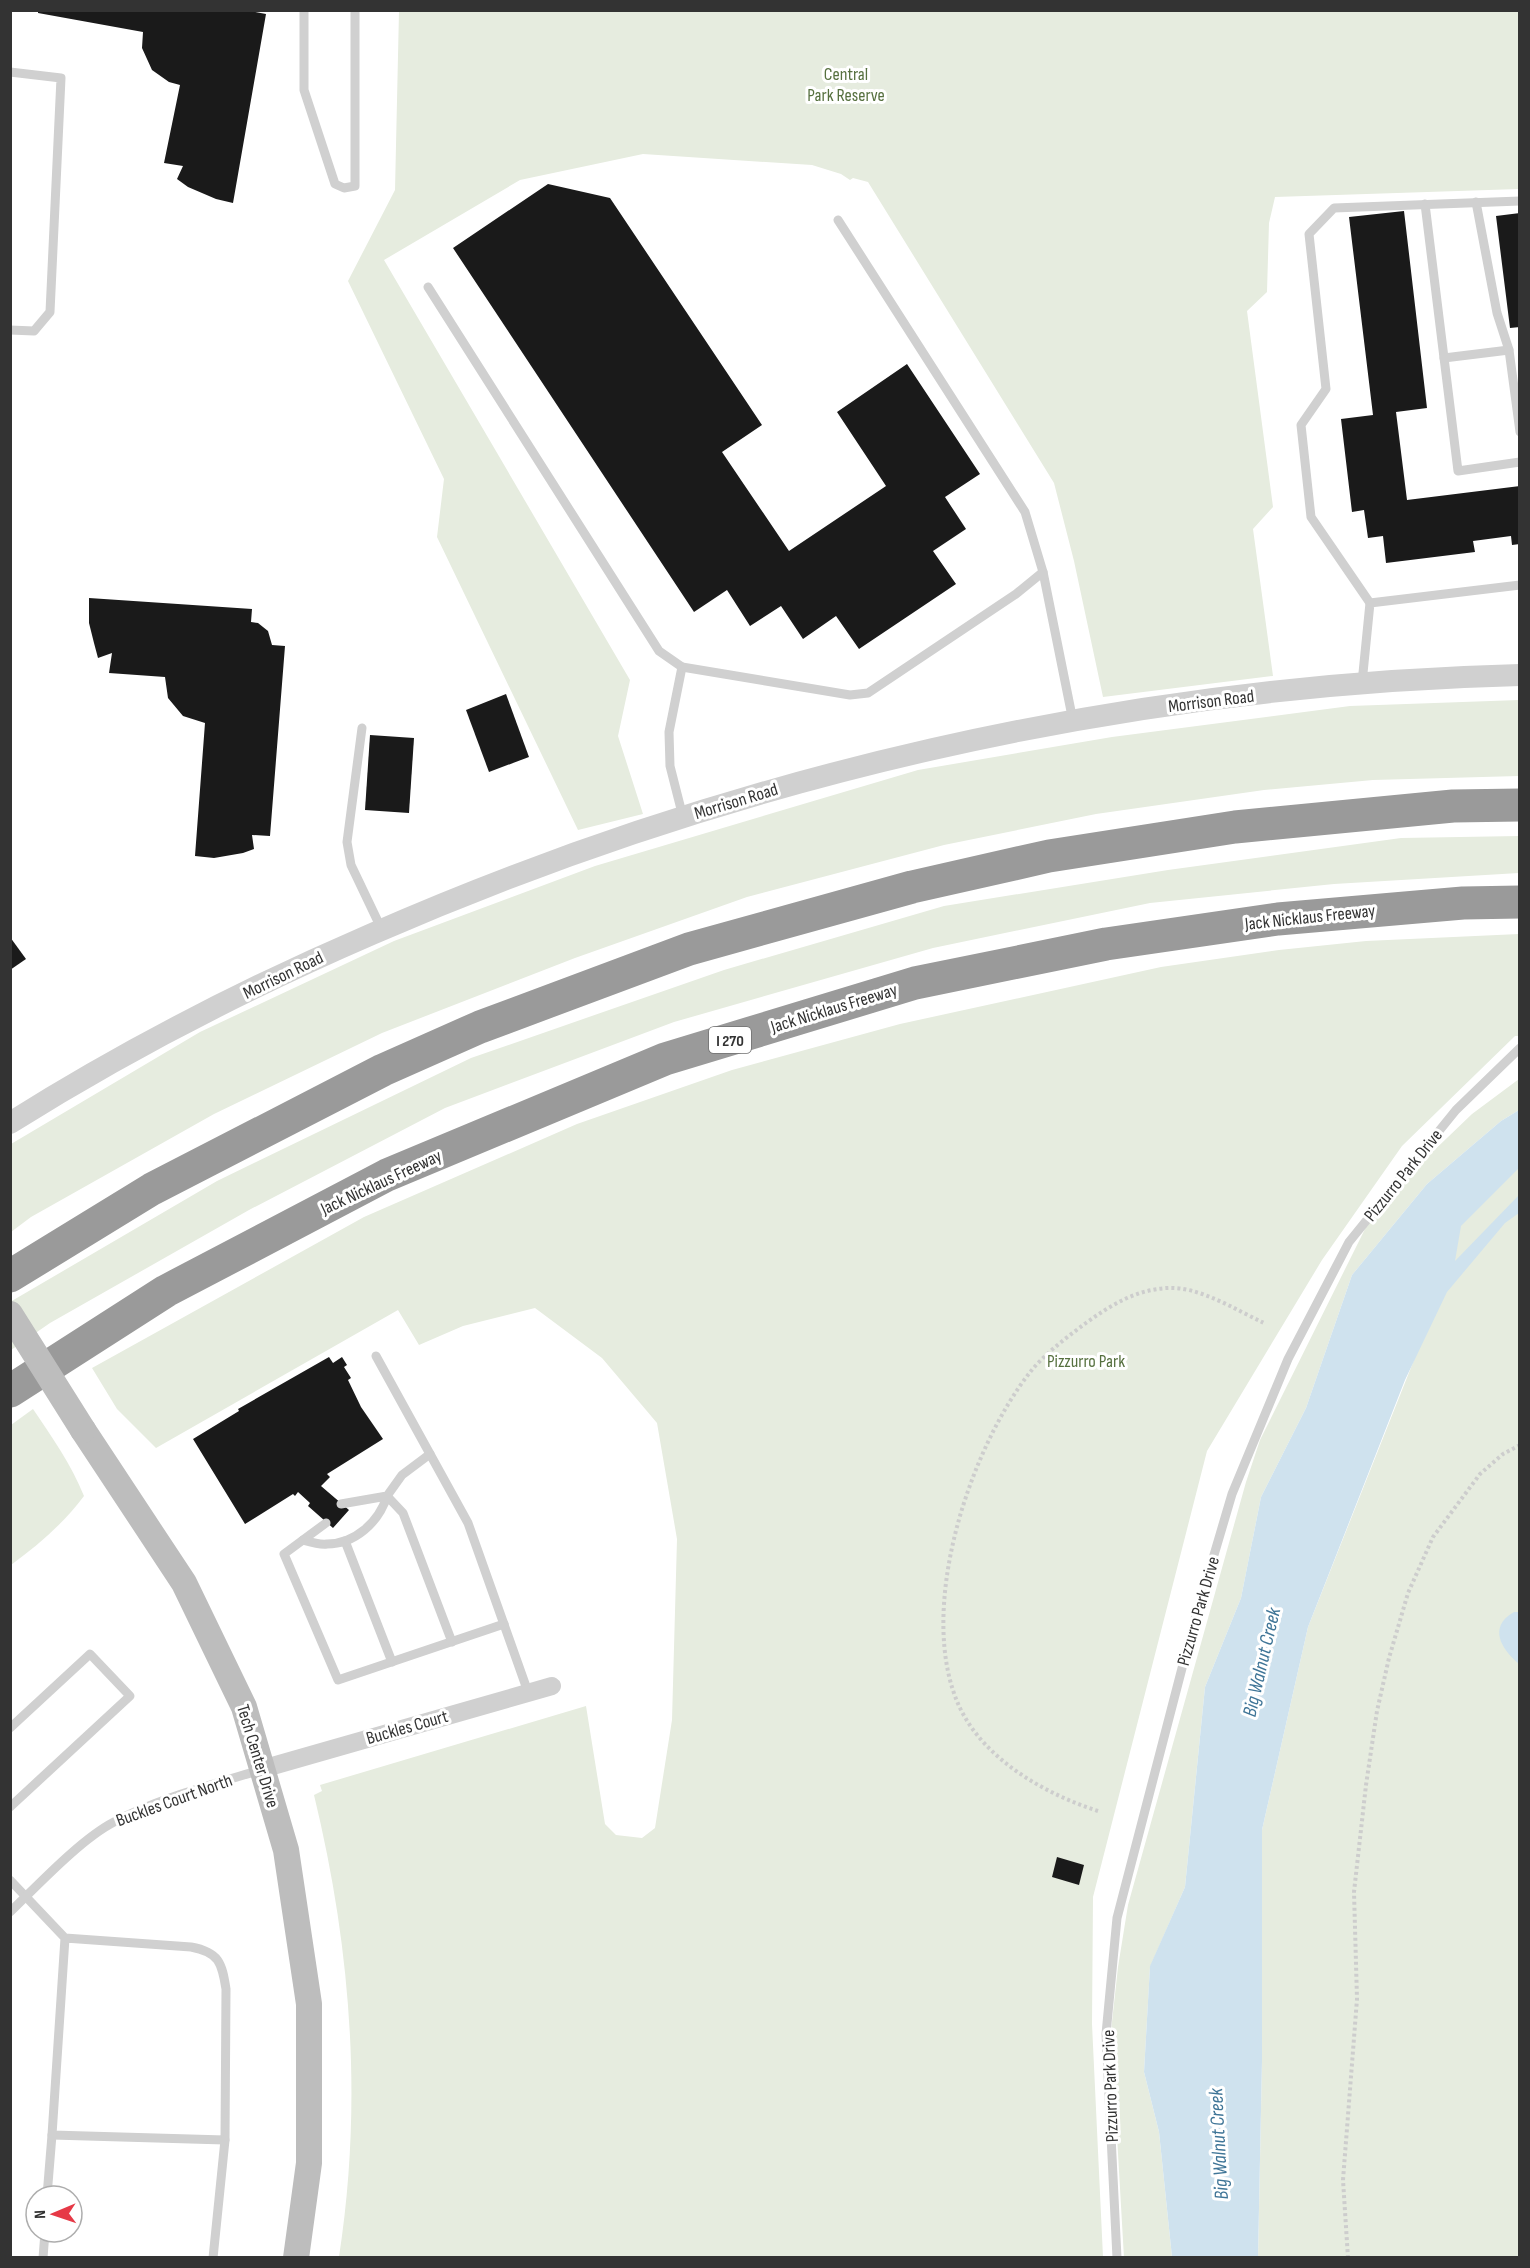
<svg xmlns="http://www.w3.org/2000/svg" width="1530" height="2268" font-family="'Sofia Sans Condensed',sans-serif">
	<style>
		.green { fill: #e6ecdf }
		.water { fill: #cfe2ee }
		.building { fill: #1a1a1a }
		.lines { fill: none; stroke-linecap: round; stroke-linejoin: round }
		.path { stroke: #cdcdcd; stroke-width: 4; stroke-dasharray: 3 3; stroke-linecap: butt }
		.service { stroke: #d0d0d0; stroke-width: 9 }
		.minor { stroke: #d0d0d0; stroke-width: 18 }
		.tertiary { stroke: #d0d0d0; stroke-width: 22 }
		.secondary { stroke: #bdbdbd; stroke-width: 26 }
		.motorway { stroke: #9a9a9a; stroke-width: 33 }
		.secondary-bridge { stroke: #bdbdbd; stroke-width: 26 }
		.labels { text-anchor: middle; stroke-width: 6; stroke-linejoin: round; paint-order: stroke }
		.shield { fill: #fff; stroke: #707070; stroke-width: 1.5 }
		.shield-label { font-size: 16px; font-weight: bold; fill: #333 }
		.park-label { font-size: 18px; fill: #56703f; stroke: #fff }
		.street-label { font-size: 18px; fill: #333; stroke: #fff }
		.water-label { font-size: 20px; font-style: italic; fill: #3f7597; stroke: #fff }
	</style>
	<rect width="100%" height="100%" fill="#fff"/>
	<g class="green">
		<polygon points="399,11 1519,11 1519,189 1275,197 1269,223 1267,292 1247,311 1273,507 1253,529 1273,676 1103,697 1074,561 1054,483 868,182 853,178 850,180 841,174 812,165 643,154 520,180 384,260 630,680 618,736 643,814 578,830 437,537 444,479 348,281 395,190"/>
		<polygon points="1519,700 1519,776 1373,780 1264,790 1096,814 944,845 747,897 575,958 382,1033 214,1114 31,1217 11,1232 11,1144 200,1032 394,941 595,866 918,770 1112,737 1350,706"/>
		<polygon points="1519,836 1519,873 1334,884 1150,903 933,948 674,1022 445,1108 249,1210 50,1323 11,1350 10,1302 217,1181 471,1058 724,970 944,906 1168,870 1401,838"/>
		<path d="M 1519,934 L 1519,1036 L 1515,1036 L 1402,1146 L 1322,1260 L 1207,1451 L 1093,1897 L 1092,2024 L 1103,2257 L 339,2257 C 363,2102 351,1947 314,1795 L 322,1791 L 320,1785 L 586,1706 L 605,1824 L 616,1835 L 642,1838 L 655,1828 L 672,1720 L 677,1539 L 657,1423 L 602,1358 L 535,1308 L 463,1326 L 419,1345 L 398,1310 L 156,1448 L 117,1409 L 92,1368 L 364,1217 L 577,1124 L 732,1070 L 900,1024 L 1161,967 L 1279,950 L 1366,941 Z"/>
		<polygon points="1519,1079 1519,1110 1501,1121 1427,1184 1352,1275 1306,1408 1261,1497 1241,1598 1205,1687 1185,1887 1150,1967 1144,2072 1159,2132 1172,2257 1124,2258 1111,2031 1118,1967 1128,1905 1246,1482 1260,1440 1366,1227 1423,1161 1472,1114"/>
		<polygon points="1519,1156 1519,2257 1258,2258 1262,2061 1262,1830 1308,1627 1414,1360 1455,1225"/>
		<path d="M 33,1409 C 52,1437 71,1464 84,1496 C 63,1524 38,1545 11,1565 L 11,1425 Z"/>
	</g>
	<g class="water">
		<polygon points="1519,1110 1519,1168 1461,1226 1455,1261 1519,1195 1519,1213 1505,1223 1447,1292 1405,1380 1308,1627 1262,1830 1262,2061 1258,2257 1172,2257 1159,2132 1144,2072 1150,1966 1185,1887 1205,1687 1241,1598 1261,1497 1306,1408 1352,1275 1427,1184 1501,1121"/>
		<path d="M 1514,1612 L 1519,1612 L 1519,1664 C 1502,1650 1487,1627 1514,1612 Z"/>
	</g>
	<g class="building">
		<polygon points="38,10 244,10 266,14 233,203 216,199 188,187 177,179 183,166 164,163 180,85 169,82 152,70 142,48 143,32 38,13"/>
		<polygon points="548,184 610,198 762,425 722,452 789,551 886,486 837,412 907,364 980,474 945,497 966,529 933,551 956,584 859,649 836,616 803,639 781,606 750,626 727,590 694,612 453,248"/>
		<polygon points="1404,211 1427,408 1396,412 1407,500 1520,486 1520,544 1512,545 1511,536 1473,541 1475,552 1386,563 1383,536 1368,538 1364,510 1352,512 1341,419 1373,415 1349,217"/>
		<polygon points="1520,213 1520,327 1510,328 1496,216"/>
		<polygon points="89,598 252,609 251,622 258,623 268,631 272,645 285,646 270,836 252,835 254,849 243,853 214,858 195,856 205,723 183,716 168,698 165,677 109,673 112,653 98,658 94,643 89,623"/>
		<polygon points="506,694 529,757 489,772 466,710"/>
		<polygon points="370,735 414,738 409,813 365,810"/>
		<polygon points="10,937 26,959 10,970"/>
		<polygon points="329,1357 333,1363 342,1357 347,1365 344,1367 351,1378 348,1380 361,1407 383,1439 327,1474 330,1477 321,1486 349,1510 333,1528 308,1506 310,1503 298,1492 295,1496 293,1494 245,1524 193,1439 239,1411 238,1409"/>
		<polygon points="1057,1857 1084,1865 1079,1885 1052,1877"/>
	</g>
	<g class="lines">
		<g class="path">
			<path d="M 1098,1811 C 1045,1794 985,1760 960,1708 C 915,1613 969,1449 1031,1371 C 1046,1353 1067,1337 1086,1323 C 1111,1305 1135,1290 1167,1288 C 1199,1286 1236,1310 1264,1323"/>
			<polyline points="1348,2258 1343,2180 1357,1999 1354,1892 1366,1785 1377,1711 1389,1658 1408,1593 1433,1537 1480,1474 1503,1454 1520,1445"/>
		</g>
		<g class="service">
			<polyline points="304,10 304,90 335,184 344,188 355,186 355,10"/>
			<polyline points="10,72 61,78 50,312 34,331 10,330"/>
			<polyline points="1476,202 1497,313 1509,350 1520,432"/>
			<polyline points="1425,204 1458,471 1520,462"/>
			<polyline points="838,220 1025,512 1043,572"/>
			<polyline points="428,287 659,651 682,667 669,732 670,766 683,817"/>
			<polyline points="1444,358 1509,350"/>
			<polyline points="1370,603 1311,517 1301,425 1326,389 1309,234 1334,208 1520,201"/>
			<polyline points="682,667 850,695 868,693 1016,594 1043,572 1073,721"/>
			<polyline points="1362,683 1370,603 1520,585"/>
			<polyline points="362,728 347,842 351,865 382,930"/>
			<polyline points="376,1356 468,1523 528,1692"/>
			<polyline points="341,1504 387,1496 402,1475 430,1454"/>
			<polyline points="326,1523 284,1554 338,1680 504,1624"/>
			<path d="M 303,1540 C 310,1542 319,1545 327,1544 C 355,1544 379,1522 387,1496 L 403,1513 L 452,1642"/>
			<polyline points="345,1541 392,1662"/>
			<polyline points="10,1728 90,1654 130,1696 10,1807"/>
			<path d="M 10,1880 L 65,1938 L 191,1947 C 219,1952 222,1963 226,1989 L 225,2140 L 52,2135 L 65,1938"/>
			<path d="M 10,1912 C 38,1885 81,1839 114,1822 C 159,1798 212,1785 260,1770"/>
			<polyline points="47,2196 52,2135"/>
			<polyline points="43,2258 45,2232"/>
			<polyline points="213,2258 225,2140"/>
			<polyline points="1117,2258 1106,2034 1117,1918 1193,1626 1232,1494 1288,1359 1349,1242 1456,1110 1520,1048"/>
		</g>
		<polyline class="minor" points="262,1769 552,1686"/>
		<path class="tertiary" d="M 10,1123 C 126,1050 247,988 372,934 C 733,776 1125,685 1520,675"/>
		<polyline class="secondary" points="83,1430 184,1583 244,1707 286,1850 309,2004 309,2163 296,2258"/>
		<g class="motorway">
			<polyline points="10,1276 152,1189 383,1070 480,1027 689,949 912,887 1049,856 1235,827 1453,806 1520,805"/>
			<polyline points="10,1391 166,1291 387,1175 665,1059 915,983 1106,944 1278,919 1463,903 1520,902"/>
		</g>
		<polyline class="secondary-bridge" points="10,1314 83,1430"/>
	</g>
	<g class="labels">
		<rect class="shield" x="709" y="1027" width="42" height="26" rx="4.5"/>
		<g class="shield-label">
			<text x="730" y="1046">I 270</text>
		</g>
		<g class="park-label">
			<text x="846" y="80">Central<tspan x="846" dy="21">Park Reserve</tspan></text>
			<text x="1086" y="1367">Pizzurro Park</text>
		</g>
		<g class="street-label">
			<text transform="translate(1211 701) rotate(-7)" y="6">Morrison Road</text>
			<text transform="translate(736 801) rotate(-17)" y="6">Morrison Road</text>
			<text transform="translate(1310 917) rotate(-6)" y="6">Jack Nicklaus Freeway</text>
			<text transform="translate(283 975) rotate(-26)" y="6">Morrison Road</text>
			<text transform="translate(834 1008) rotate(-17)" y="6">Jack Nicklaus Freeway</text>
			<text transform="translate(1403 1175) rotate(-51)" y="6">Pizzurro Park Drive</text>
			<text transform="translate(381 1182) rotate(-25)" y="6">Jack Nicklaus Freeway</text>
			<text transform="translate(1198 1611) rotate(-74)" y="6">Pizzurro Park Drive</text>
			<text transform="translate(407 1727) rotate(-16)" y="6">Buckles Court</text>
			<text transform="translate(258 1756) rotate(73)" y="6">Tech Center Drive</text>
			<text transform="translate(174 1800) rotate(-20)" y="6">Buckles Court North</text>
			<text transform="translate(1110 2086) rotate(-92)" y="6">Pizzurro Park Drive</text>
		</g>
		<g class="water-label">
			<text transform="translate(1261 1662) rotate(-77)" y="7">Big Walnut Creek</text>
			<text transform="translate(1218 2144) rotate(-93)" y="7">Big Walnut Creek</text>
		</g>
	</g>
	<rect width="1530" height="2268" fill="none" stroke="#333333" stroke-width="24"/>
	<g transform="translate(54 2214) rotate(268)"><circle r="28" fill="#ffffff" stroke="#adadad" stroke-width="1.5"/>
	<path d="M0-4.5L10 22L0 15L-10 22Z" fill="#e63946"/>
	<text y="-9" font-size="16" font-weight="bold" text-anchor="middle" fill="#333333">N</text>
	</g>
</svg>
